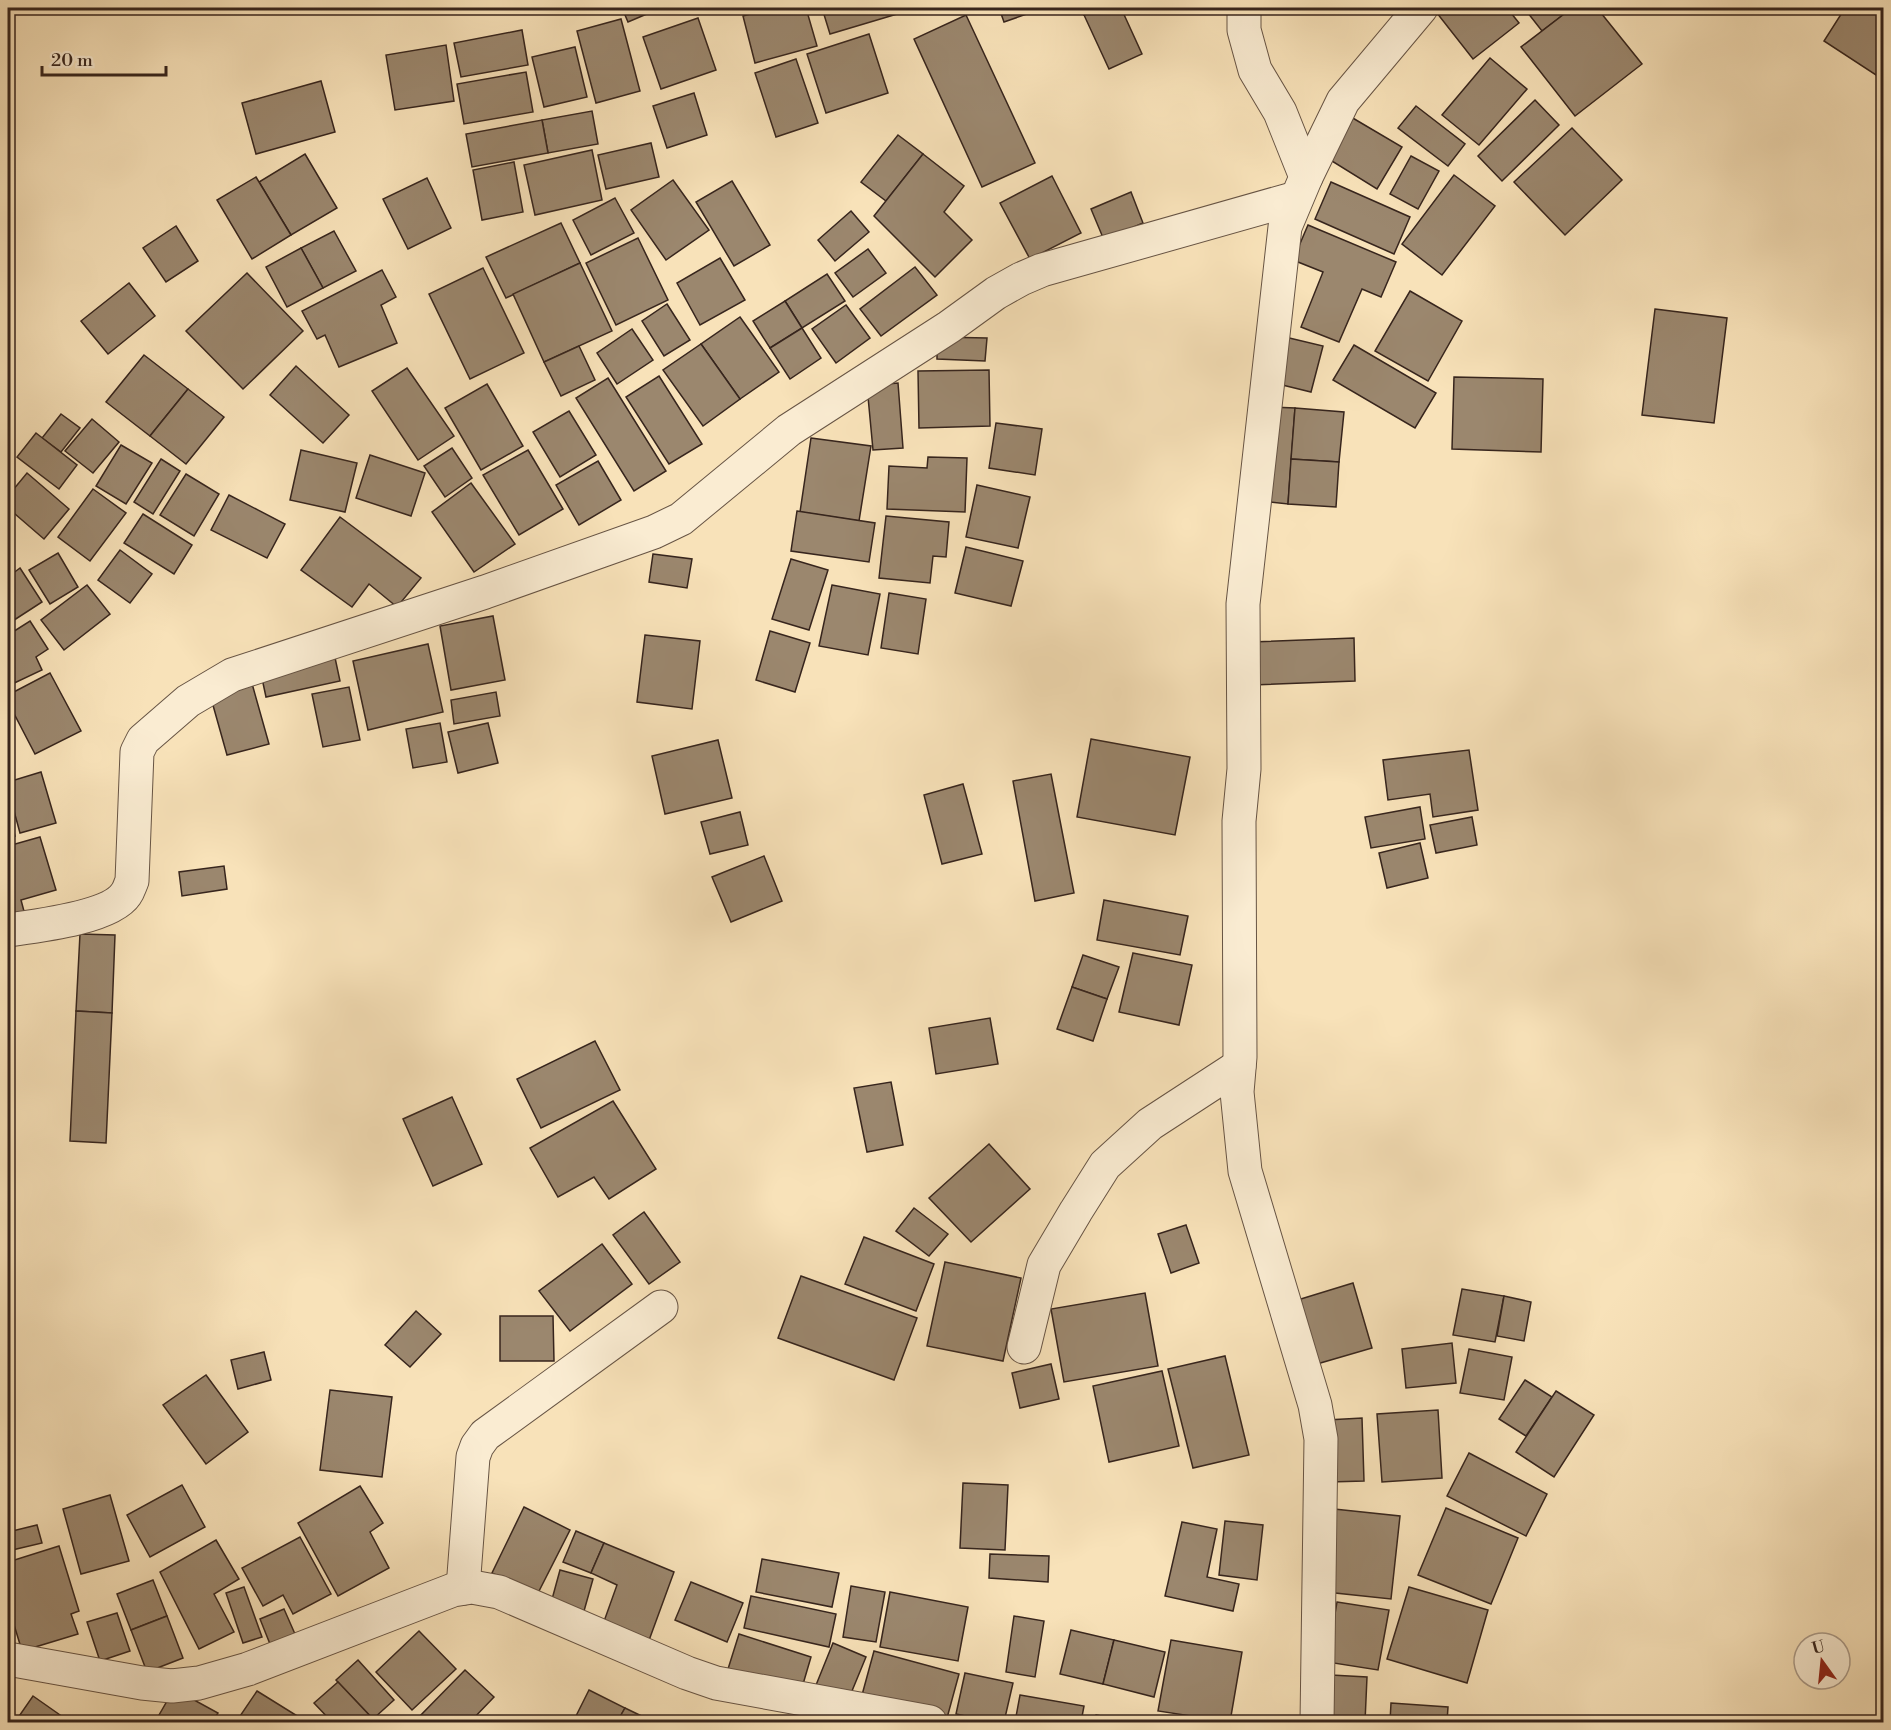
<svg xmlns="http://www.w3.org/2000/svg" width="1891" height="1730" font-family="'Libre Bodoni',serif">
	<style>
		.building { fill: #9b876e; stroke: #37251d; stroke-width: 1.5 }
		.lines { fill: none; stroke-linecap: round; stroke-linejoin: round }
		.street-casing { stroke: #675444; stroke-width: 35 }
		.street { stroke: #faecd2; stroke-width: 33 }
	</style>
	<rect width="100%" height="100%" fill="#f8e2b9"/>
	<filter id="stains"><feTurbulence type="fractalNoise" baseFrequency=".00333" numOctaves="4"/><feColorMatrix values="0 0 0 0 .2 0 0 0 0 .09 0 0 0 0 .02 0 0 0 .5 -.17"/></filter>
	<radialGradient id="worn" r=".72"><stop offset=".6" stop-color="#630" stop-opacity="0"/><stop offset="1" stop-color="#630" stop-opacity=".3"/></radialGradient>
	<g class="building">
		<polygon points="568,8 588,8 570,13"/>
		<polygon points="622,8 661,8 628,22"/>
		<polygon points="772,8 806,8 817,46 755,63 743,16"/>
		<polygon points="822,8 903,8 904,12 830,34"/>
		<polygon points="945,8 963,8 948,14"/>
		<polygon points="999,8 1044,8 1004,22"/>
		<polygon points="1081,8 1100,8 1084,15"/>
		<polygon points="1100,8 1121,8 1142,54 1109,69 1084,15"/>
		<polygon points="1433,8 1507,8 1519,23 1473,59"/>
		<polygon points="1524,8 1572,8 1542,31"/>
		<polygon points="1572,8 1597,8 1642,64 1575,116 1521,47"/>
		<polygon points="1845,8 1884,8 1884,64 1876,75 1824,41"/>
		<polygon points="966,15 1035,163 982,187 914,39"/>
		<polygon points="698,18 716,70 661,89 643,37"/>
		<polygon points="621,19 640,91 596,103 577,31"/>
		<polygon points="522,30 528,65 461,77 454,43"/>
		<polygon points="869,34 888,93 826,113 807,54"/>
		<polygon points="446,45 454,101 395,110 386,55"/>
		<polygon points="575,47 587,97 544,107 532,57"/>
		<polygon points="1490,58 1527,89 1479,145 1442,115"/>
		<polygon points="796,59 818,123 776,137 755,73"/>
		<polygon points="526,72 533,112 464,124 457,84"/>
		<polygon points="321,81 335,132 256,154 242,103"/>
		<polygon points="694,93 707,135 667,148 653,106"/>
		<polygon points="1535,100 1559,125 1502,181 1478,156"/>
		<polygon points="1416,106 1465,144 1448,166 1398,128"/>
		<polygon points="592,111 598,144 548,153 542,120"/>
		<polygon points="1351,117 1402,147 1377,189 1327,158"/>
		<polygon points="542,120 548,153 472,167 466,134"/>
		<polygon points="1572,128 1622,180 1565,235 1514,182"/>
		<polygon points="898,135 923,154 886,201 861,182"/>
		<polygon points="651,143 659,177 606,189 598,155"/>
		<polygon points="592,150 602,200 535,215 524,165"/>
		<polygon points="305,154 337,208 291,235 259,182"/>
		<polygon points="923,154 964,186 944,212 972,240 935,277 874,216"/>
		<polygon points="1411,156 1439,171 1418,209 1390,194"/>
		<polygon points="514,162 523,212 482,220 473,170"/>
		<polygon points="1454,175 1495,206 1442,275 1402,244"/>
		<polygon points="1052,176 1081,233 1030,259 1000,203"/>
		<polygon points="256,177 291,235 252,259 217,200"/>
		<polygon points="427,178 451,228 408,249 383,199"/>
		<polygon points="673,180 709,230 666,260 631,210"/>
		<polygon points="732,181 770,245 734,266 696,202"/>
		<polygon points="1331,182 1410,217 1394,254 1315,219"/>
		<polygon points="1131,192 1143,223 1104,240 1091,209"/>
		<polygon points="615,198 634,233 591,255 573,220"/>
		<polygon points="851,211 869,232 835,261 818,240"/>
		<polygon points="561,223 580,263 506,298 486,257"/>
		<polygon points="1308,225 1396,262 1381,297 1362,289 1339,342 1301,327 1323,272 1293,260"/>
		<polygon points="176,226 198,261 166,282 143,248"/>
		<polygon points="334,231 356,271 323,288 301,248"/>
		<polygon points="638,238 668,300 616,325 586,263"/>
		<polygon points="301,248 323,288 287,307 266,267"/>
		<polygon points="868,249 886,273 853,297 835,273"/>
		<polygon points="720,258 745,300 700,325 677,283"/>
		<polygon points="580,263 612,331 544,362 513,294"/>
		<polygon points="915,267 937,295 881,336 860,309"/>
		<polygon points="483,268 524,353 470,379 429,294"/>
		<polygon points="382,270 396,297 381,305 397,343 339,367 325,335 317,339 302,311"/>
		<polygon points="247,273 303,331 243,389 186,331"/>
		<polygon points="827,274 845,301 802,328 785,301"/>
		<polygon points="129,283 155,316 108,354 81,321"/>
		<polygon points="1410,291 1462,321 1428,381 1375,351"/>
		<polygon points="785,301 802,328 770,348 753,321"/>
		<polygon points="667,304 690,340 664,356 642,321"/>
		<polygon points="846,305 870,338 836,363 812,329"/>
		<polygon points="1655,309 1727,318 1714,423 1642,415"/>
		<polygon points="740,317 779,372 740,399 701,344"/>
		<polygon points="802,328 821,358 790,379 770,348"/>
		<polygon points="632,329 653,360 617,384 597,353"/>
		<polygon points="1281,336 1323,346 1311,392 1270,382"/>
		<polygon points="937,337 987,338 985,361 937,359"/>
		<polygon points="701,344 740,399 703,426 663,370"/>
		<polygon points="1354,345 1436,393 1415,428 1333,380"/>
		<polygon points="579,346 595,380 561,396 544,362"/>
		<polygon points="144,355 188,389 150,436 106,402"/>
		<polygon points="296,366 349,415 323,443 270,395"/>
		<polygon points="407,368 454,436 418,460 372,391"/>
		<polygon points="989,370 990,426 919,428 918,371"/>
		<polygon points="659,376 702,444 669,464 626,397"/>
		<polygon points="1454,377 1543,379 1541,452 1452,449"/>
		<polygon points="608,378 666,471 634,491 576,398"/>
		<polygon points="898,383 903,448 873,450 867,386"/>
		<polygon points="487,384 523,446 481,470 445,408"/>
		<polygon points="188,389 224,417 186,464 150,436"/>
		<polygon points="1270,407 1295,408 1288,504 1262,501"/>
		<polygon points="1295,408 1344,412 1339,462 1291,459"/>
		<polygon points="569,411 596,455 560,477 533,432"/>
		<polygon points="61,414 80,428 61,452 42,438"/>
		<polygon points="92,419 119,442 93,473 65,451"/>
		<polygon points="996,423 1042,429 1035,475 989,468"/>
		<polygon points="36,433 77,465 59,489 17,457"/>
		<polygon points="811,438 871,446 859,521 800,512"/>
		<polygon points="121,445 152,463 126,504 96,486"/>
		<polygon points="452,448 472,478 445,497 424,466"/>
		<polygon points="301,450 357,463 345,512 290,500"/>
		<polygon points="528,450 563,509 519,535 483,475"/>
		<polygon points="370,455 425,473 411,516 356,498"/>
		<polygon points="928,457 967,458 965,512 887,509 889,466 927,468"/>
		<polygon points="161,459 180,471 153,514 134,502"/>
		<polygon points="1291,459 1339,462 1336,507 1288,504"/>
		<polygon points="598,461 621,500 579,525 556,485"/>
		<polygon points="27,473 69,509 44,539 8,508 8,496"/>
		<polygon points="186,474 219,494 194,536 160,515"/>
		<polygon points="471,483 515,544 474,572 432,512"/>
		<polygon points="977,485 1030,497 1018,548 966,537"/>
		<polygon points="93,489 126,513 90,561 58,537"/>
		<polygon points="229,495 285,524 267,558 211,530"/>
		<polygon points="797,511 875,523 869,562 791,551"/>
		<polygon points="143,514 192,545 174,574 124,543"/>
		<polygon points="886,516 949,522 946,557 933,556 930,583 879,578"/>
		<polygon points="340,517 421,578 397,607 369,584 352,607 301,570"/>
		<polygon points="966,547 1023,561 1011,606 955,593"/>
		<polygon points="120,550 152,574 130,603 98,580"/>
		<polygon points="58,553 78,587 50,604 29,570"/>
		<polygon points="653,554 692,559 687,588 649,582"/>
		<polygon points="791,559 828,570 809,630 772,619"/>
		<polygon points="20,568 42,602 8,624 8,577"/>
		<polygon points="87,585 110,614 64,650 41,620"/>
		<polygon points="832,585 880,594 868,655 819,646"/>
		<polygon points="889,593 926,599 918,654 881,648"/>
		<polygon points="493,616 505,680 451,690 440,626"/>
		<polygon points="30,621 48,649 36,657 42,670 8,686 8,635"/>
		<polygon points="770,631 810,643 795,692 756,680"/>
		<polygon points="645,635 700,641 692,709 637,702"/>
		<polygon points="1354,638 1355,681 1253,685 1251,642"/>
		<polygon points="428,644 443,712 368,730 353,661"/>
		<polygon points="334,653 340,681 266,697 260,669"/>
		<polygon points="50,673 81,731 35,754 8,702 8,695"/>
		<polygon points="251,680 269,744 227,755 209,691"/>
		<polygon points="349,687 360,740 323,747 312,694"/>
		<polygon points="496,692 500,716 454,724 451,700"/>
		<polygon points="440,723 447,762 413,768 406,729"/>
		<polygon points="488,723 498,763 458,773 448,732"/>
		<polygon points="1091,739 1190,757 1175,835 1077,817"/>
		<polygon points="718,740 732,798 665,814 652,756"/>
		<polygon points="1469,750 1478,810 1433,817 1430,794 1388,800 1383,760"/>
		<polygon points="41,772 56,823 20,833 8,789 8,782"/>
		<polygon points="1051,774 1074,893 1035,901 1013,781"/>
		<polygon points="963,784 982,854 942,864 924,795"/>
		<polygon points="8,806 15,836 8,837"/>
		<polygon points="1420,807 1425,839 1371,848 1365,817"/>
		<polygon points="740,812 748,845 710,854 701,822"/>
		<polygon points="1472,817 1477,845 1436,853 1430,825"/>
		<polygon points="40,837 56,890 21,900 25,915 8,919 8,846"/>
		<polygon points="1420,843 1428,878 1387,888 1379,853"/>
		<polygon points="764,856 782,901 731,922 712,877"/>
		<polygon points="224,866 227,889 182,896 179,872"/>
		<polygon points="1104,900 1188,916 1180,955 1097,940"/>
		<polygon points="80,934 115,935 112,1013 76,1011"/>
		<polygon points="1133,953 1192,965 1179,1025 1119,1012"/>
		<polygon points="1083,955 1119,967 1107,999 1072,987"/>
		<polygon points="1072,987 1107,999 1093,1041 1057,1029"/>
		<polygon points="76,1011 112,1013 106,1143 70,1141"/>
		<polygon points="990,1018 998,1064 936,1074 929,1028"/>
		<polygon points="595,1041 620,1090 541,1128 517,1079"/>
		<polygon points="891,1082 903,1145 867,1152 854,1088"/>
		<polygon points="452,1097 482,1164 433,1186 403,1119"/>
		<polygon points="613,1101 656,1169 609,1199 594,1177 558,1197 530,1148"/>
		<polygon points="989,1144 1030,1189 971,1242 929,1198"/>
		<polygon points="914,1208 948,1234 929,1256 896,1231"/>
		<polygon points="644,1212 680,1262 649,1284 613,1235"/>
		<polygon points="1186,1225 1199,1263 1171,1273 1158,1234"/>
		<polygon points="864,1237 934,1264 916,1311 845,1284"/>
		<polygon points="602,1244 632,1284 570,1331 539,1291"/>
		<polygon points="945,1262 1021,1278 1003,1361 927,1346"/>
		<polygon points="801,1276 917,1318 894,1380 778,1338"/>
		<polygon points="1353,1283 1372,1348 1310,1366 1291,1302"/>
		<polygon points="1462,1289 1504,1296 1495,1342 1453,1335"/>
		<polygon points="1145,1293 1158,1366 1064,1382 1051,1309"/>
		<polygon points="1504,1296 1531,1302 1524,1341 1497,1336"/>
		<polygon points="416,1311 441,1334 410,1367 385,1345"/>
		<polygon points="500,1316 553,1316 554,1361 500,1361"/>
		<polygon points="1452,1343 1456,1383 1406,1388 1402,1349"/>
		<polygon points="1469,1349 1512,1357 1504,1400 1460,1393"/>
		<polygon points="264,1352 271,1380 238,1389 231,1360"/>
		<polygon points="1225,1356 1249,1455 1193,1468 1168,1369"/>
		<polygon points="1051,1364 1059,1399 1020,1408 1012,1373"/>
		<polygon points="1162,1371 1179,1446 1109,1462 1093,1386"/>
		<polygon points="206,1375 248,1432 206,1464 163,1405"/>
		<polygon points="1525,1380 1552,1397 1526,1436 1499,1419"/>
		<polygon points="330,1390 392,1397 382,1477 320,1470"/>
		<polygon points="1556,1391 1594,1415 1554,1477 1516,1452"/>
		<polygon points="1438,1410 1442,1478 1382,1482 1377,1414"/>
		<polygon points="1362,1418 1364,1481 1329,1482 1327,1420"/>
		<polygon points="1469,1453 1547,1494 1526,1536 1447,1496"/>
		<polygon points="963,1483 1008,1485 1005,1550 960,1548"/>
		<polygon points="182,1485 205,1527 150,1557 127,1515"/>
		<polygon points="360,1486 383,1523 370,1532 389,1568 338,1596 298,1523"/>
		<polygon points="110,1495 129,1561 81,1574 63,1509"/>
		<polygon points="524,1507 570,1530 537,1595 492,1573"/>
		<polygon points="1446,1508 1518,1538 1491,1604 1418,1575"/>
		<polygon points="1334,1509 1400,1516 1391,1599 1326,1592"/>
		<polygon points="1225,1521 1263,1525 1257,1580 1219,1575"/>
		<polygon points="1182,1522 1217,1529 1207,1577 1239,1584 1233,1611 1165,1596"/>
		<polygon points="37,1525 42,1543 8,1551 8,1532"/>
		<polygon points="576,1531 604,1543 591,1573 563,1562"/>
		<polygon points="300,1537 331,1594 293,1614 283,1595 263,1606 242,1568"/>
		<polygon points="216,1540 239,1579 214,1594 234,1632 199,1649 160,1572"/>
		<polygon points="604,1543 674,1572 648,1643 602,1627 617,1585 591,1573"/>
		<polygon points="59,1546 79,1611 71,1614 78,1634 22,1651 8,1605 8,1562"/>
		<polygon points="990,1554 1049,1556 1048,1582 989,1578"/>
		<polygon points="762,1559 839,1573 832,1607 756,1592"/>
		<polygon points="560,1570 593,1579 584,1611 551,1603"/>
		<polygon points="153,1580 167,1616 131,1630 117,1594"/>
		<polygon points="691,1582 743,1603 727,1642 675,1620"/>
		<polygon points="851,1586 885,1592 876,1642 843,1637"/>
		<polygon points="244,1587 262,1637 243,1643 226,1593"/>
		<polygon points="1409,1587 1488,1610 1467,1683 1387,1659"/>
		<polygon points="890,1592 968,1607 958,1661 880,1647"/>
		<polygon points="751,1596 836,1614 829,1647 744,1628"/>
		<polygon points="1337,1602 1389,1610 1378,1670 1327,1662"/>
		<polygon points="284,1609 295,1634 270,1644 260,1619"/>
		<polygon points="117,1613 130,1651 100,1661 87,1622"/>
		<polygon points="167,1616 183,1658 147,1672 131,1630"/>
		<polygon points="1014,1616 1044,1621 1035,1677 1006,1672"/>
		<polygon points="1071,1630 1114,1640 1103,1684 1060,1674"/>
		<polygon points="419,1631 456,1669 412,1710 376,1672"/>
		<polygon points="739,1634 811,1657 801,1691 728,1669"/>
		<polygon points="1114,1640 1165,1652 1154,1697 1103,1684"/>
		<polygon points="1171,1640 1242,1652 1230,1722 1158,1711"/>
		<polygon points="833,1643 866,1657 847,1703 814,1690"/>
		<polygon points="874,1651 959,1674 947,1718 862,1695"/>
		<polygon points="358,1660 394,1700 373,1719 336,1680"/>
		<polygon points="465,1670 494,1697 470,1722 423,1722 418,1718"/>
		<polygon points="965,1673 1013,1683 1004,1722 993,1722 956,1714"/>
		<polygon points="1331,1675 1367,1677 1365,1722 1329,1722"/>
		<polygon points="338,1682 373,1719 369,1722 332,1722 314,1703"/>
		<polygon points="174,1689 218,1713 212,1722 155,1722"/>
		<polygon points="589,1690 625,1708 617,1722 573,1722"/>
		<polygon points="257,1691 307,1722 236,1722"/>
		<polygon points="1020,1695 1084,1706 1081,1722 1015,1722"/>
		<polygon points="33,1696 70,1722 15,1722"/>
		<polygon points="1391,1703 1448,1707 1447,1722 1390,1722"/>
		<polygon points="625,1708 654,1722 617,1722"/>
		<polygon points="1096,1715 1138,1722 1094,1722"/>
	</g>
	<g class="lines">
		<g class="street-casing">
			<g id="street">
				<polyline points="1244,8 1244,30 1255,70 1280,112 1306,177"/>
				<path d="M 8,930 C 36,926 110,918 126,894 C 129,890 130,885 132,881 L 137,752 L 143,740 L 188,701 L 232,675 L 485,592 L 654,532 L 681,519 L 789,430 L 949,327 L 996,293 L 1021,279 L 1042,270 L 1296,198"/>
				<polyline points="1024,1347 1044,1265 1076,1211 1105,1165 1150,1124 1239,1066"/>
				<polyline points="463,1588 473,1457 477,1446 485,1435 661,1307"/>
				<polyline points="8,1659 142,1683 172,1686 199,1683 248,1669 453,1590 472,1587 499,1592 687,1673 716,1683 930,1722"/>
				<polyline points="1317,1722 1321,1439 1315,1405 1245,1171 1237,1092 1240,1057 1239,821 1244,769 1243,604 1285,227 1306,177 1343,101 1421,8"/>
			</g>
		</g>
		<use href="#street" class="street"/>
	</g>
	<rect width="1891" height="1730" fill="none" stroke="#f8e2b9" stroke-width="30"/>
	<rect x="9" y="9" width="1873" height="1712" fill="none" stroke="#37251d" stroke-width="3"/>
	<rect x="15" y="15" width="1861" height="1700" fill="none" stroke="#37251d" stroke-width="1.5"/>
	<g transform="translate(1822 1661) rotate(345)"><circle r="28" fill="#faecd2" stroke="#ac9c8a" stroke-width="1.5"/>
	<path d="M0-4.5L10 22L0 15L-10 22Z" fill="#8f2418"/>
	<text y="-9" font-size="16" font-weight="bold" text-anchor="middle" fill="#37251d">U</text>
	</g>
	<path d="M42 66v9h124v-9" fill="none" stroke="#37251d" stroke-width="3"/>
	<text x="51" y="66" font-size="18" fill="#37251d" stroke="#faecd2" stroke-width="4.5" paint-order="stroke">20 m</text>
	<rect width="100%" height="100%" filter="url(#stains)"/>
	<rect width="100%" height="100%" fill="url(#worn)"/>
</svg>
